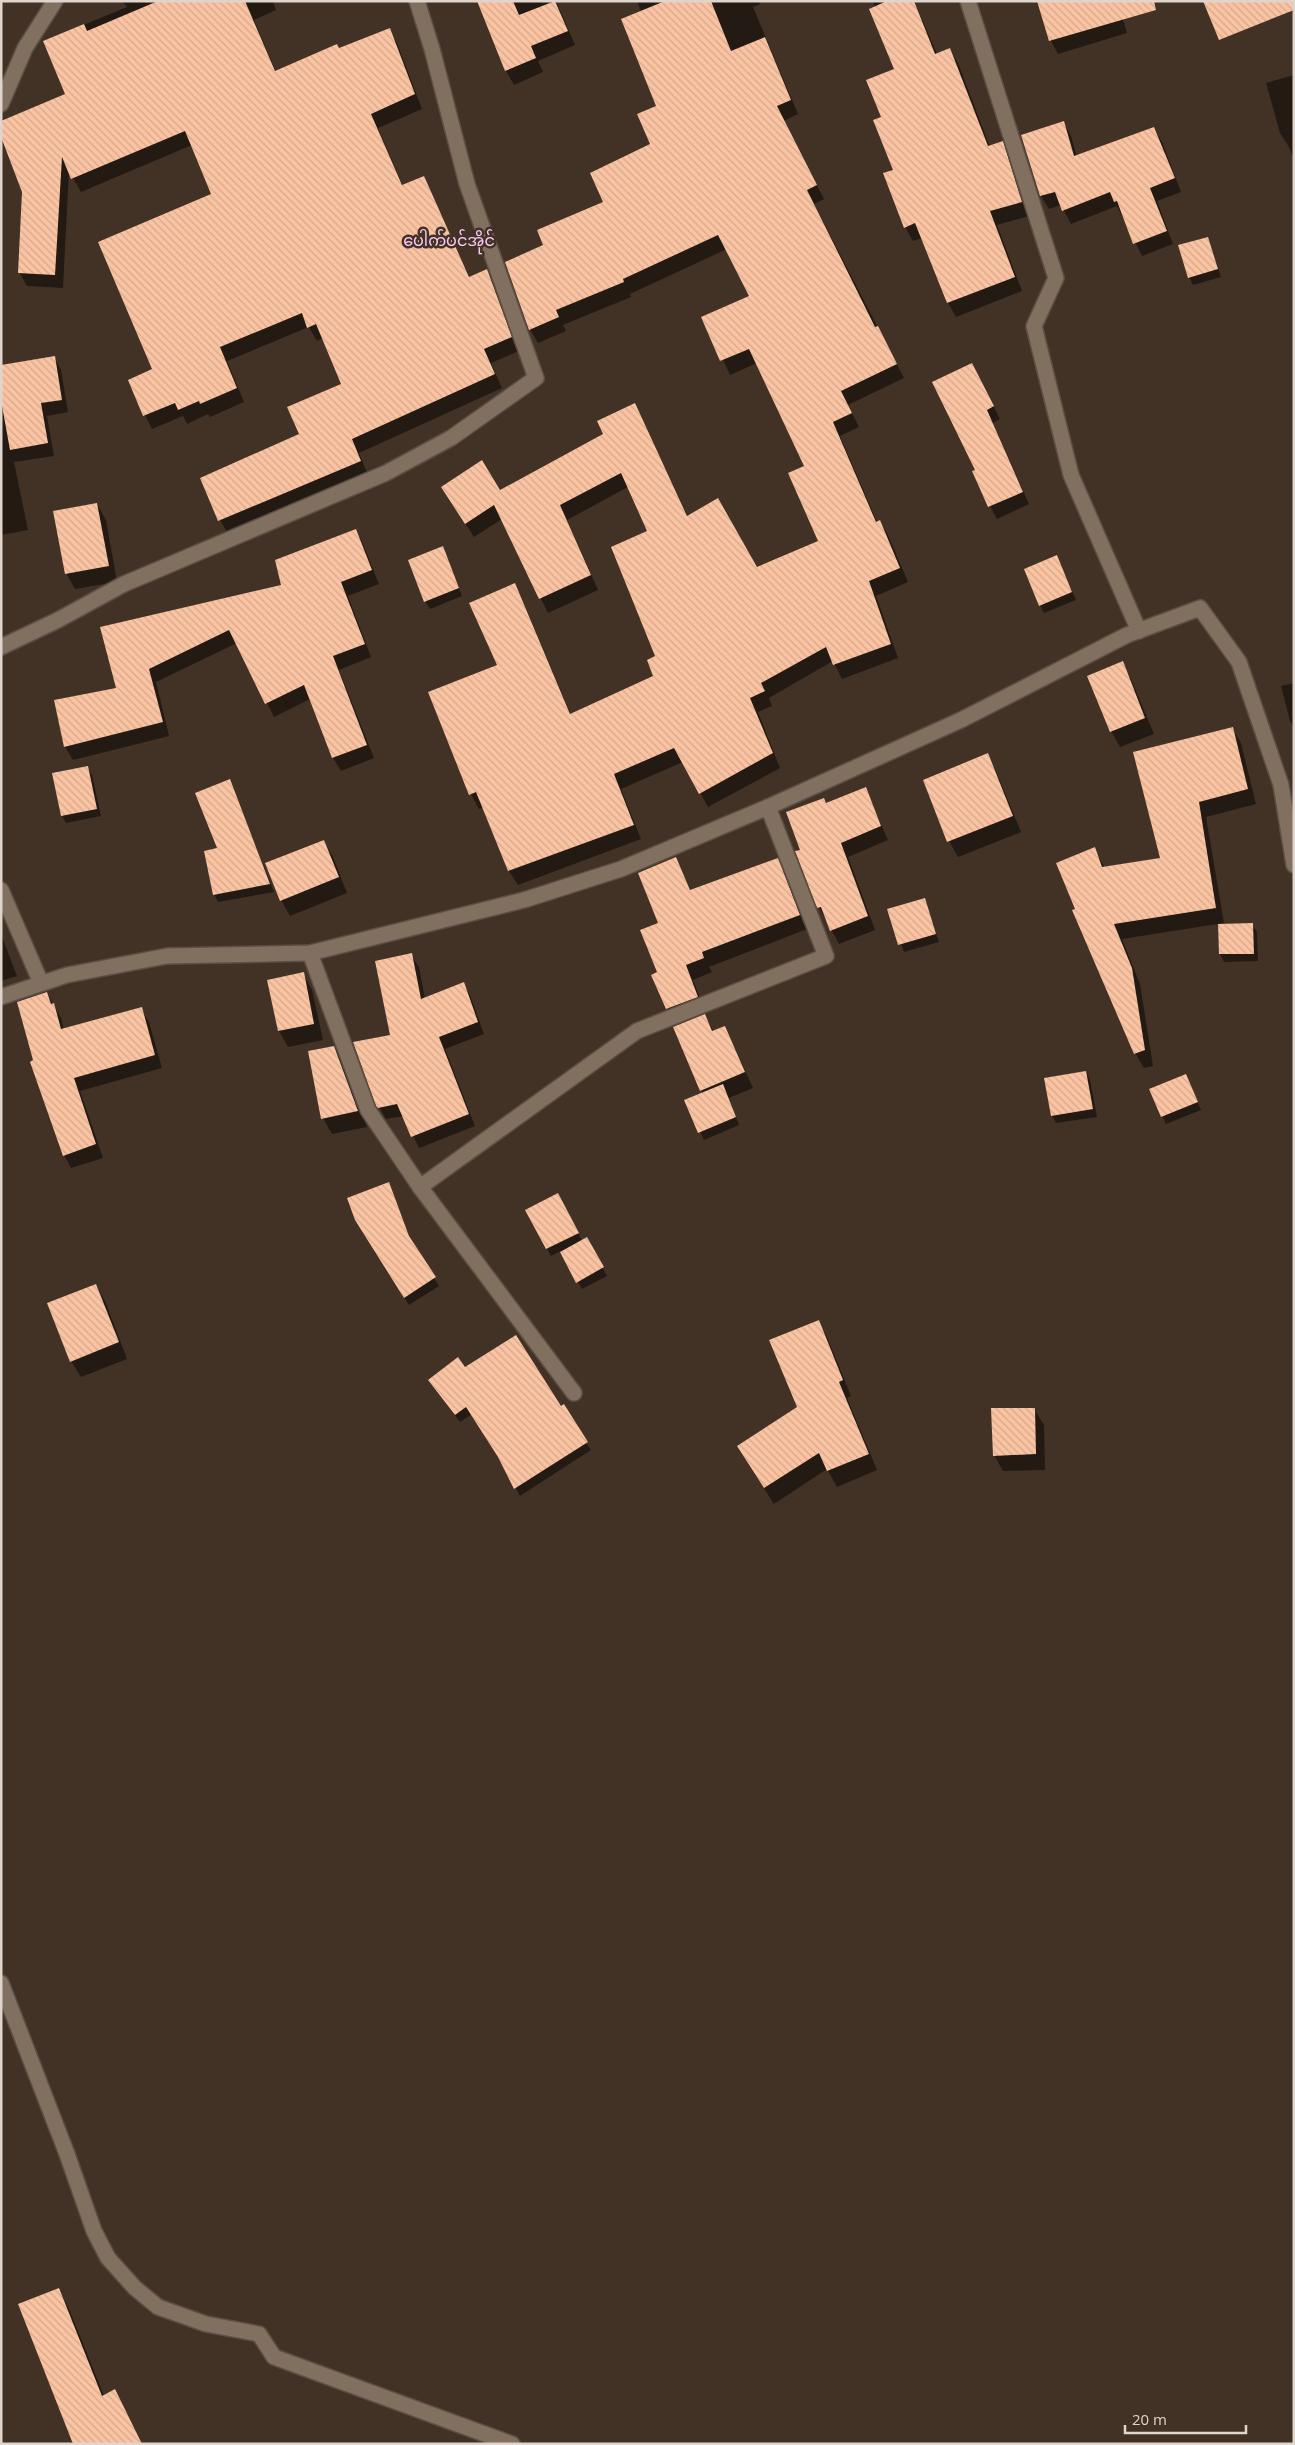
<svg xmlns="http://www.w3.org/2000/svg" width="1295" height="2445" font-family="'Open Sans','Noto Sans Myanmar',sans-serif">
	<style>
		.shadow { fill: #0007 }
		.building { fill: url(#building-back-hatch) }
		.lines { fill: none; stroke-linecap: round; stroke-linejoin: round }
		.street-casing { stroke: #5b4e43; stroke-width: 18 }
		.street { stroke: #816f60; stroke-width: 15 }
		.labels { text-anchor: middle; stroke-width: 5; stroke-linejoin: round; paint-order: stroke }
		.quarter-label { font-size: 16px; fill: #fac9f6; stroke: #423225 }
	</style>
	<defs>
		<pattern id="building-back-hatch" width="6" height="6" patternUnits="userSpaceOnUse" patternTransform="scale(1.25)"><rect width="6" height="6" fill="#fac3a2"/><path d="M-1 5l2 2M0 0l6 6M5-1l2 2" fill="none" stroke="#d5a98e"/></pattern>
	</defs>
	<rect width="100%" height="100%" fill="#423225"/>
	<g class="shadow">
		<polygon points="122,1 273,1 276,10 254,20 276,72 389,29 397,43 422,109 378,128 403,186 423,177 470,278 487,271 495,284 519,351 491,363 502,388 359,453 368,475 228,534 220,520 301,435 343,384 323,338 317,341 309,327 227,361 244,402 210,417 208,414 187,424 183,416 152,429 145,415 153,370 213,195 192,145 81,192 69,171 63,288 27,286 19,272 23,191 1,139 1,122 67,95 44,41 127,7"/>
		<polygon points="477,1 556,1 575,45 538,61 543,72 514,85 506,71"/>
		<polygon points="637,1 759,1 760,4 753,7 798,114 784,121 824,199 814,204 904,378 848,405 859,427 840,436 877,522 880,521 888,535 908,582 876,596 898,658 842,679 833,661 769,698 772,706 758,712 780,768 708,807 683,762 621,789 641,839 518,885 509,871 484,807 479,809 471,794 430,693 498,665 514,585 522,599 571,715 655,676 657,657 649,532 628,487 567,520 598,590 548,613 502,519 474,537 451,501 500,491 605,435 635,405 688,517 757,568 819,542 806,466 757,363 730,375 703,317 750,297 727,249 630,294 631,297 563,325 566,331 538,343 530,329 545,246 604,202 652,145 657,107 641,12"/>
		<polygon points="873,1 914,1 937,54 950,50 958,63 990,147 1002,143 1010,157 1029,216 997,225 1022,291 956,317 948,303 922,238 913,241 905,227 883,118 896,70"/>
		<polygon points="1038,1 1120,9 1127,33 1058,54 1051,41"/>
		<polygon points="1294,75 1294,160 1289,147 1280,133 1266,83"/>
		<polygon points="1064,123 1071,136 1077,157 1154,128 1162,142 1181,192 1157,201 1173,244 1142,256 1117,206 1071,224 1061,205 1049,209 1041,196 1022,136"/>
		<polygon points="1208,238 1221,277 1193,285 1189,277"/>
		<polygon points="54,357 61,370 68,412 47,416 54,456 14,462 28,530 1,535 1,366"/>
		<polygon points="979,377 1000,419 993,423 1029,504 997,519 990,506 977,470"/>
		<polygon points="97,504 106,520 117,582 75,589 66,573"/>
		<polygon points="356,530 363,544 379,584 348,596 371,657 339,670 374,758 341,771 333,758 310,699 274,717 237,643 156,682 169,736 73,760 65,747 117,689 282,586"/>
		<polygon points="443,548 462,596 430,609 425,601"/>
		<polygon points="1057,557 1076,600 1044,613 1040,605"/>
		<polygon points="1122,663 1131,679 1154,734 1120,747 1111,731"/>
		<polygon points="1294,683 1294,728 1290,721 1281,686"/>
		<polygon points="1232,728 1241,743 1256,804 1206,817 1224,923 1122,939 1140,984 1153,1066 1144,1068 1135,1053 1076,910 1094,849 1105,868 1162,859"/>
		<polygon points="987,755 996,771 1021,832 958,857 949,841 924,780"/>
		<polygon points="87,767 92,775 101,816 66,823 62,816"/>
		<polygon points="229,780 274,892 218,902 214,894"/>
		<polygon points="865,789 888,840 848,857 875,930 839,944 819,907 827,804"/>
		<polygon points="324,842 333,857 347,893 290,916 281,900"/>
		<polygon points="675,858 691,891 777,859 785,873 807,929 709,967 712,972 693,980 705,1011 675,1023 653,975 659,973 660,923"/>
		<polygon points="924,899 939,942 904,952 889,909"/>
		<polygon points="1252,924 1257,932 1258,961 1224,962 1220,954"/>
		<polygon points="1,934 17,976 1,981"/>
		<polygon points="411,955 419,967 425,999 463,983 470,995 484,1034 445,1049 475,1126 419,1148 404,1116 386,1119 378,1105"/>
		<polygon points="303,974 312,990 323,1040 288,1047 279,1031 269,981"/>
		<polygon points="47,993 61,1018 64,1030 141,1009 149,1022 162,1068 80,1091 103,1158 71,1168 64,1155 34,1061"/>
		<polygon points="705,1016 714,1032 725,1027 753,1088 729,1098 739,1125 704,1140 686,1101 703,1094 701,1090"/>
		<polygon points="334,1047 343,1063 367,1127 332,1134 323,1118"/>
		<polygon points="1086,1072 1090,1080 1097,1117 1056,1123 1052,1116"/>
		<polygon points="1186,1075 1201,1110 1166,1124 1150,1090"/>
		<polygon points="389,1184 412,1243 439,1286 409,1305 361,1228"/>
		<polygon points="562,1202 582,1241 587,1239 607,1276 582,1289 561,1251 551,1256 527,1211"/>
		<polygon points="96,1285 105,1301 127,1359 81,1377 71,1361"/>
		<polygon points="818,1321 827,1337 851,1396 847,1398 877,1470 837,1487 827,1469 774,1504 747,1462 798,1407"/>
		<polygon points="465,1369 560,1408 591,1450 520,1496 501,1461 472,1414 460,1422 434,1388"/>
		<polygon points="1034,1409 1044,1425 1045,1470 1003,1471 994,1455"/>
		<polygon points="59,2290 69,2309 104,2396 115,2391 141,2444 68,2444 73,2441"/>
	</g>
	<g class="building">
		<polygon points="158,1 245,1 275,71 337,44 339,48 390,28 415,94 371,114 402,185 424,176 469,277 487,269 512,337 484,349 495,374 352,439 361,461 218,521 200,478 299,434 287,407 341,384 316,324 307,328 302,313 220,347 237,388 200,404 199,401 178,410 175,403 143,416 128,380 152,369 98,242 211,194 185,131 71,179 62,157 55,275 18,273 22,192 1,137 1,121 65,94 43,41 84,24 87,31"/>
		<polygon points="477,1 513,1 519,15 555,1 568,31 531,46 536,58 505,71"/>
		<polygon points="665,1 711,1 731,51 765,37 791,100 777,106 817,185 807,190 875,327 878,326 897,364 841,391 852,413 833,422 876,522 880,520 900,568 869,581 891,644 833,665 826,647 761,683 765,691 750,698 773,753 699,794 674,748 614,774 634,825 508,871 476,792 469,795 428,692 497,665 469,603 515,583 570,714 653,676 647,660 655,656 611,547 647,531 621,473 560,505 591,575 539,599 494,505 465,524 441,487 482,460 500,490 603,434 597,421 635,403 687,516 718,498 757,567 818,541 788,473 804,466 749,349 720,361 701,317 749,296 718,235 623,279 624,282 556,310 559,317 529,330 505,262 543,245 537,230 603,202 590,173 650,144 637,114 656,106 621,19"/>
		<polygon points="887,1 914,1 935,54 950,48 988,146 1003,141 1022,202 990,211 1015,277 947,303 915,223 904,228 883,173 893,170 873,120 881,117 866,80 894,69 869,9"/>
		<polygon points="1037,1 1154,1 1156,10 1049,41"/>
		<polygon points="1203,1 1294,1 1294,10 1219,40"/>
		<polygon points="1064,121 1074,156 1154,127 1175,178 1150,188 1167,231 1133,244 1117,201 1114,202 1110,192 1062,211 1055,192 1040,196 1021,135"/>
		<polygon points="1208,237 1218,269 1188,278 1178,245"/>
		<polygon points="55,356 62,400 41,403 48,443 10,450 1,400 1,365"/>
		<polygon points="972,363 994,406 987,410 1023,492 988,507 972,471 975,470 932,382"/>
		<polygon points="97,503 109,566 65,574 53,511"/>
		<polygon points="356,529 372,570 341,582 365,644 333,656 367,745 332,758 304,685 265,704 229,630 149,669 163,722 64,747 54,700 116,688 100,627 281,585 275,560"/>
		<polygon points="443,546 459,588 424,602 408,560"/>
		<polygon points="1057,555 1072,592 1039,606 1024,569"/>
		<polygon points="1123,661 1145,718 1110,732 1087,676"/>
		<polygon points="1233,727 1248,789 1199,802 1216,908 1114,924 1132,968 1145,1050 1134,1054 1072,910 1075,909 1056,863 1095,847 1102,867 1160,858 1133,752"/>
		<polygon points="988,753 1013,816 947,842 923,780"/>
		<polygon points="88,766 97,809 61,816 52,773"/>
		<polygon points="230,779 270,884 213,895 204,851 217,848 195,793"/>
		<polygon points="866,787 881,826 841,843 868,916 830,931 821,907 817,908 795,851 800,850 786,812 824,798 826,803"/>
		<polygon points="324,840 339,877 280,901 265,863"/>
		<polygon points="676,857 690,890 778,858 800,915 702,952 704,958 686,965 698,997 666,1009 651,975 657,972 640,930 658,923 638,873"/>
		<polygon points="925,898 936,934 898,945 887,909"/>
		<polygon points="1253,923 1254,954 1219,954 1218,924"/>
		<polygon points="412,953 421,999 464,982 478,1022 439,1037 469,1114 411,1137 397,1104 378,1108 376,1106 353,1042 390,1035 375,961"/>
		<polygon points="304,972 314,1024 278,1031 267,980"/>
		<polygon points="47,992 51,1004 54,1003 61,1029 142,1007 155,1055 74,1078 96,1144 63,1156 30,1062 33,1060 17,1002"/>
		<polygon points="705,1014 712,1031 725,1026 745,1072 700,1091 673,1027"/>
		<polygon points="334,1046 358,1111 321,1119 308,1051"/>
		<polygon points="1086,1071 1093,1109 1051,1116 1044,1078"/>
		<polygon points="1186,1074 1198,1102 1161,1117 1149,1089"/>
		<polygon points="723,1084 736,1117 698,1133 684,1100"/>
		<polygon points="389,1182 409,1236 436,1277 404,1298 355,1220 347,1198"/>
		<polygon points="558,1193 579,1233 546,1249 525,1210"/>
		<polygon points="587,1237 604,1267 576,1283 560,1252"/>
		<polygon points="96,1284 119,1342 70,1362 47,1303"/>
		<polygon points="819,1320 843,1380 839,1382 869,1454 827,1471 819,1453 764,1488 737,1446 797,1407 769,1340"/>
		<polygon points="516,1335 561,1406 564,1404 588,1442 514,1489 498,1457 466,1407 455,1415 428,1380 458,1357 465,1367"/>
		<polygon points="991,1408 1035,1408 1036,1454 993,1456"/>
		<polygon points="59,2288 102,2396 115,2389 142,2444 73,2444 18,2304"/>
	</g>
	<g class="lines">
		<g class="street-casing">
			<g id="street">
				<polyline points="968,1 1056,278 1034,326 1071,475 1139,631"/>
				<polyline points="1,104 25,48 55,1"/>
				<polyline points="1,647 58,620 124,584 386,473 451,438 536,378 467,184 432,49 417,1"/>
				<polyline points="1,890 41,983"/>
				<polyline points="310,953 368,1110 420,1187 574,1393"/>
				<polyline points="1,997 67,975 167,956 310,953 524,900 621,869 768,807 961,720 1127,635 1200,608 1239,662 1281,785 1294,865"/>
				<polyline points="420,1187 637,1031 826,956 768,807"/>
				<polyline points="1,1983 67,2154 94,2231 108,2258 135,2288 158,2307 206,2324 259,2334 274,2357 512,2444"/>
			</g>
		</g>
		<use href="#street" class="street"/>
	</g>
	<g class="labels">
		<g class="quarter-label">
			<text x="449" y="246">ပေါက်ပင်အိုင်</text>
		</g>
	</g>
	<rect width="1295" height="2445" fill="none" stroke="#dfd5cd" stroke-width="5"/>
	<path d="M1125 2425v8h121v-8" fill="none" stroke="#dfd5cd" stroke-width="2.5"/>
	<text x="1132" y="2425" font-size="15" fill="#dfd5cd" stroke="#423225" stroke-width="4" paint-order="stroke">20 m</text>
</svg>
